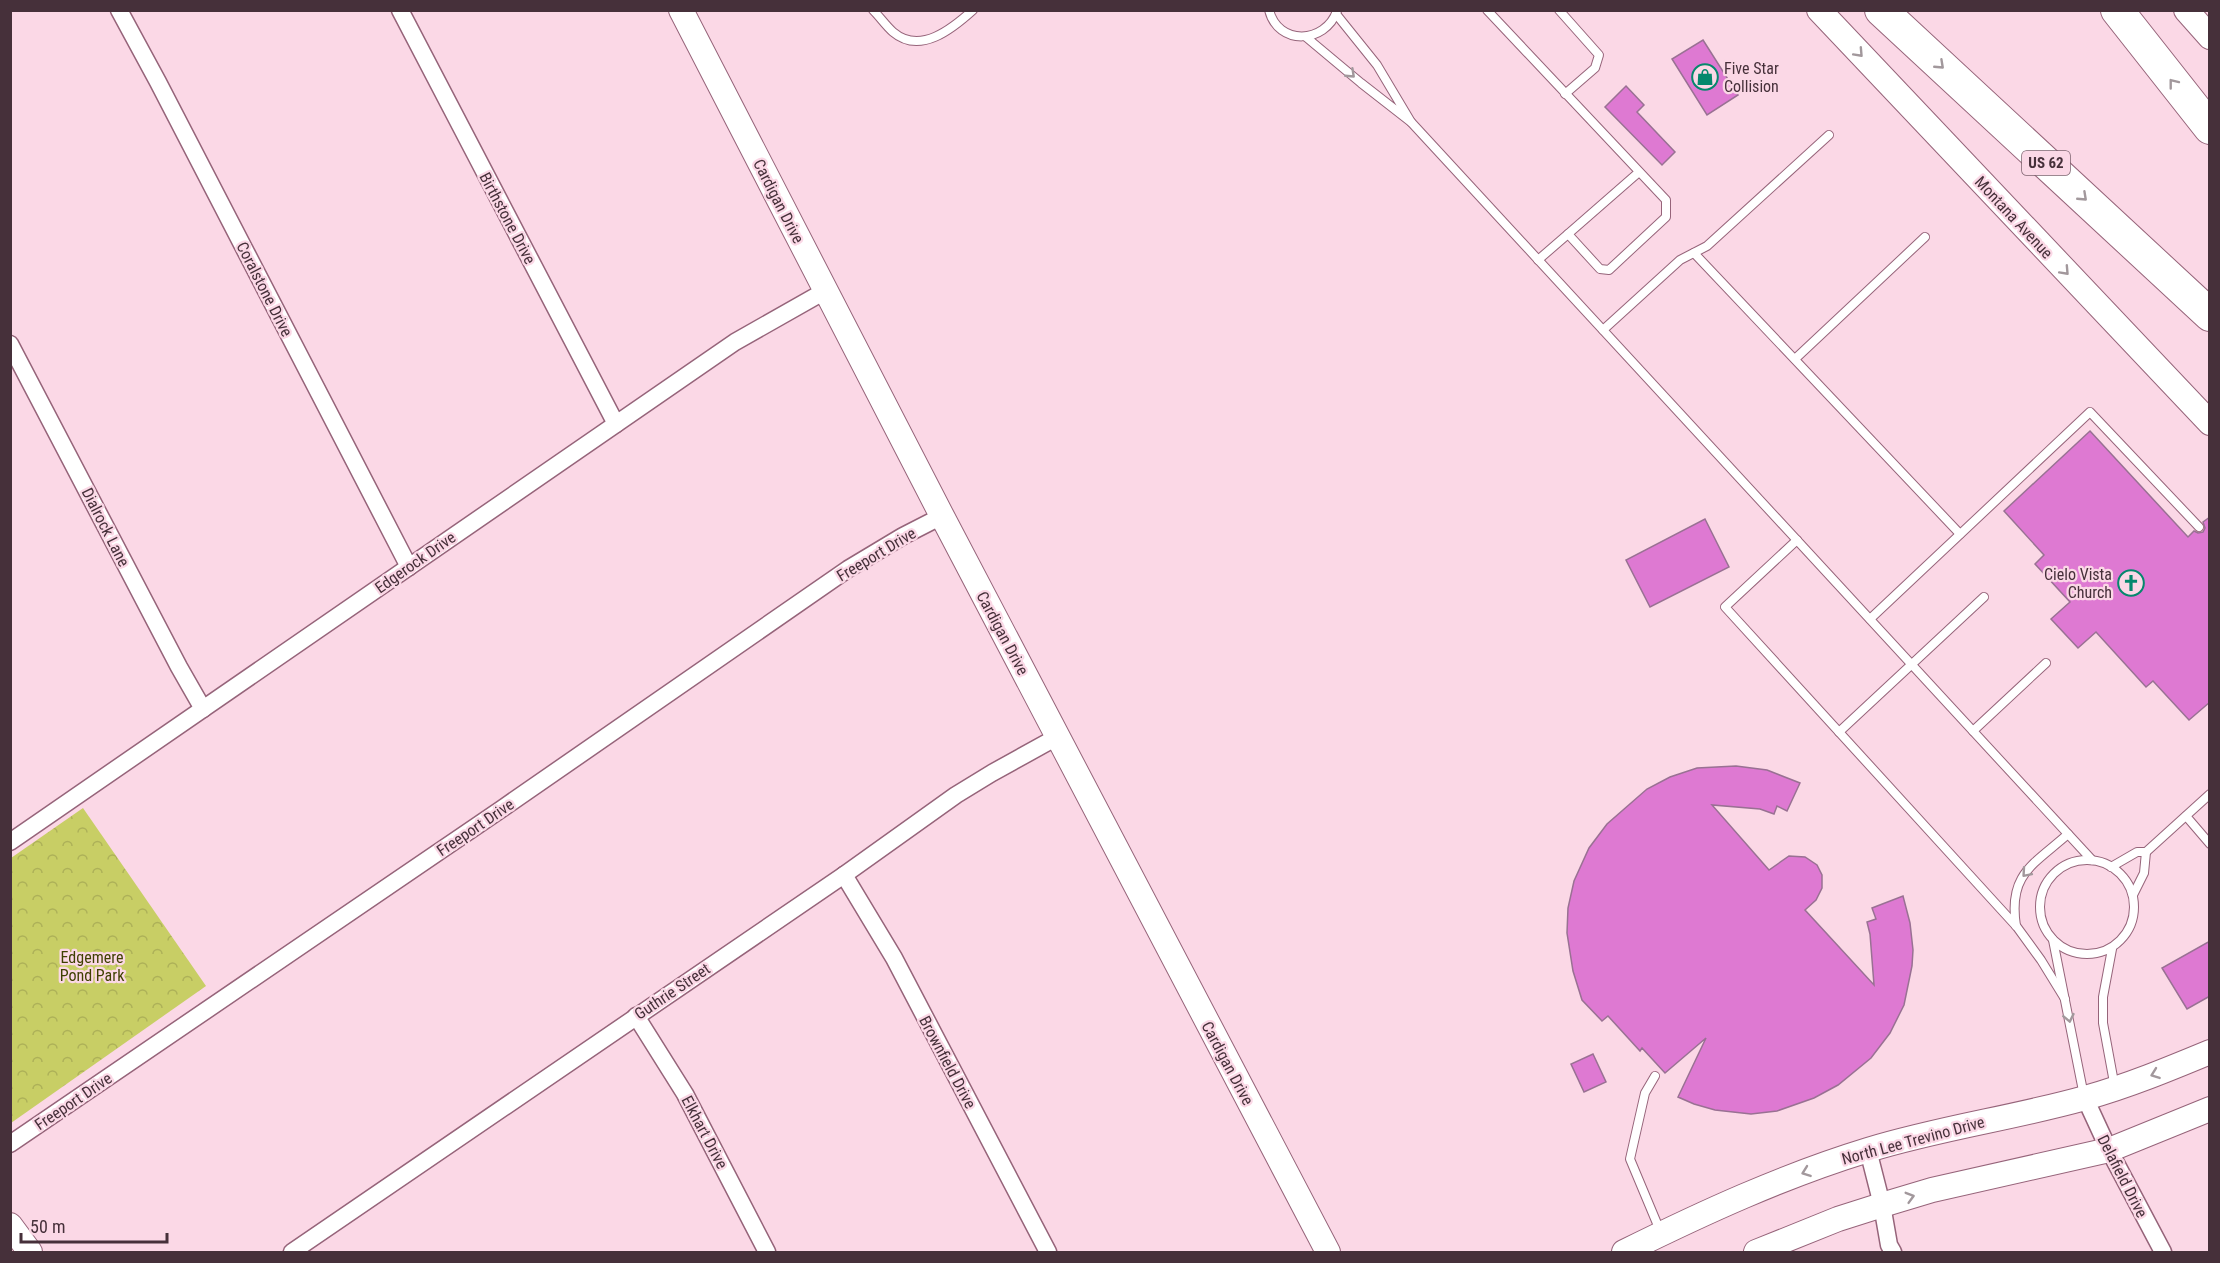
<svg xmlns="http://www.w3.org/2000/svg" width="2220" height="1263" font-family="'Roboto Condensed',sans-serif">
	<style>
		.park { fill: url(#park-crowns) }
		.building { fill: #de79d2; stroke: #997193; stroke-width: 1.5 }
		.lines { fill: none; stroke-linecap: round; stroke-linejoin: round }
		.lane-casing { stroke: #96647a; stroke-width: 10 }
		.street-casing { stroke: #96647a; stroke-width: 19 }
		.secondary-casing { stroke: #96647a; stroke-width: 26 }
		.highway-casing { stroke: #96647a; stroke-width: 34 }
		.lane { stroke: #fff; stroke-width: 8 }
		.street { stroke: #fff; stroke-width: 16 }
		.secondary { stroke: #fff; stroke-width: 24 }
		.highway { stroke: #fff; stroke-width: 32 }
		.oneway { stroke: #a2989c }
		.labels { text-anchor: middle; stroke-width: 4.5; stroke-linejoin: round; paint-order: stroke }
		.shield { fill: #fbd8e6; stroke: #7c626e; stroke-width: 1.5 }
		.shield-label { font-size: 15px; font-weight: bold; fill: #46303a }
		.poi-label { font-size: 16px; fill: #46303a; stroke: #fbd8e6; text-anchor: start }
		.street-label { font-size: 16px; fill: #46303a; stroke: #fbd8e6 }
		.park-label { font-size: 16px; fill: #3f4002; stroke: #fbd8e6 }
	</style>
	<defs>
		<pattern id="park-crowns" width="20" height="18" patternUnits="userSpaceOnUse" patternTransform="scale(1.5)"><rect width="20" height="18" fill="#c8ce65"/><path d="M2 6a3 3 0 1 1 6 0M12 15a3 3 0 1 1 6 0" fill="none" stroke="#adb158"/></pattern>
	</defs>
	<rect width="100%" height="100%" fill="#fbd8e6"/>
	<polygon class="park" points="83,808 206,986 11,1123 11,858"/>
	<g class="building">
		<polygon points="1703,40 1738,95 1707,115 1672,59"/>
		<polygon points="1626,86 1644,105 1637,112 1675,152 1662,165 1605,107"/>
		<polygon points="2090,431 2188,537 2194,531 2198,533 2203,532 2205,528 2203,522 2210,517 2210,702 2189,720 2153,681 2146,687 2096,632 2078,648 2051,619 2070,602 2035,564 2044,555 2004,511"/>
		<polygon points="1705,519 1729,567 1650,607 1626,560"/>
		<polygon points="1736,766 1767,770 1800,783 1787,811 1777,806 1774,814 1760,809 1712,805 1769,870 1789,856 1805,857 1817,865 1822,875 1822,888 1816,900 1805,910 1874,985 1870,934 1867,922 1876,919 1872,908 1903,896 1910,923 1913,950 1912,966 1904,1005 1890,1033 1871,1058 1838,1085 1814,1098 1777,1111 1751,1114 1715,1110 1694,1104 1678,1097 1706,1038 1665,1073 1642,1048 1640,1051 1608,1016 1602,1021 1582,1000 1573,971 1567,933 1568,908 1574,881 1589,848 1607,824 1647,789 1670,777 1697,768"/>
		<polygon points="2210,941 2210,996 2187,1009 2162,968"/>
		<polygon points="1593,1054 1606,1082 1584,1092 1571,1064"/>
	</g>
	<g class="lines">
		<g class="lane-casing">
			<g id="lane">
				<path d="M 873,10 C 880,17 886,26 893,32 C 920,55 952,29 973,10"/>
				<path d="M 1269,10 C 1278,46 1325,44 1337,11"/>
				<polyline points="1487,10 1666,200 1666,217 1609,270 1600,269 1568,234 1538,260"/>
				<polyline points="1559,10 1599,55 1595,68 1565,94"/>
				<polyline points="1306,37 1361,83 1411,122 1377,65 1336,14"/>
				<polyline points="1411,122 2092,860"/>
				<polyline points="1568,234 1639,172"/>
				<polyline points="1694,253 1960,534"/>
				<polyline points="1603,330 1680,260 1707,246 1829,135"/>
				<polyline points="1795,359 1925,237"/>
				<polyline points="1797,540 1725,607 2017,927 2041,960 2065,999"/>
				<polyline points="1870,619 2090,412 2199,527"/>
				<polyline points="1973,731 2046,663"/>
				<polyline points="1839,732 1984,597"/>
				<polyline points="2186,816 2210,844"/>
				<polyline points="2146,852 2210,794"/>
				<circle cx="2087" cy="907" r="47"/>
				<polyline points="2111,867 2137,852 2146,852 2144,873 2133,895"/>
				<path d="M 2016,926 C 2008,874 2033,865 2068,834"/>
				<polyline points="2053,940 2084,1096"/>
				<polyline points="2112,949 2103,997 2103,1023 2115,1088"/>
				<polyline points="1655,1076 1645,1093 1630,1159 1661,1233"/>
			</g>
		</g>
		<g class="street-casing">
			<g id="street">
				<polyline points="119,10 158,82 409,567"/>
				<polyline points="400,10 616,424"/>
				<polyline points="10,344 179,667 203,709"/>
				<polyline points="10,842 735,342 825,291"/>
				<polyline points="844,875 894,958 1048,1252"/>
				<polyline points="636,1016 685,1094 767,1252"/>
				<polyline points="2085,1098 2109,1150 2163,1252"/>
				<polyline points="10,1144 503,808 848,569 903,536 942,516"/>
				<polyline points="1868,1150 1882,1205 1889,1245 1893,1252"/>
				<polyline points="292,1252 844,875 956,795 992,773 1057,737"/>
			</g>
		</g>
		<g class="secondary-casing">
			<g id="secondary">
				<polyline points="681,10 942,516 1328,1252"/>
				<polyline points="1819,10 2210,423"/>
				<polyline points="2186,10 2210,37"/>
				<polyline points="10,1225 30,1252"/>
				<path d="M 1624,1252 C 1703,1213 1783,1176 1868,1150 C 1939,1128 2014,1118 2085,1098 C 2128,1086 2169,1069 2210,1052"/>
				<polyline points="1756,1252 1838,1219 1882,1205 1932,1190 2109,1150 2210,1109"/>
			</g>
		</g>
		<g class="highway-casing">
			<g id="highway">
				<polyline points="1881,10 2210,315"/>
				<polyline points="2117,10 2210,128"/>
			</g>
		</g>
		<use href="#lane" class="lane"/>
		<use href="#street" class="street"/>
		<use href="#secondary" class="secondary"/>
		<use href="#highway" class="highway"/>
	</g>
	<defs><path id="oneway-chevron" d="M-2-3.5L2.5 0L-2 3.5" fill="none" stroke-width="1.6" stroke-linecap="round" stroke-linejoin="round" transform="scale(1.5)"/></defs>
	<g class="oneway">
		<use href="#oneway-chevron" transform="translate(1859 53) rotate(47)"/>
		<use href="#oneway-chevron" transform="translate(1940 65) rotate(43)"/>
		<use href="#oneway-chevron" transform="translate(1351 74) rotate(43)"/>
		<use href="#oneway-chevron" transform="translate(2173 83) rotate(-128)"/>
		<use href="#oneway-chevron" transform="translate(2083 197) rotate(43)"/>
		<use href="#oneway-chevron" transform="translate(2065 271) rotate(47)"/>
		<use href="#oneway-chevron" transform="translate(2026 873) rotate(131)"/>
		<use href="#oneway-chevron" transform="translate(2069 1018) rotate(78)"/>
		<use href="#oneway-chevron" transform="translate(2155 1074) rotate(160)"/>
		<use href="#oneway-chevron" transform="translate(1806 1172) rotate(160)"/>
		<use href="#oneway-chevron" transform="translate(1910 1197) rotate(-16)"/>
	</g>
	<defs>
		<g id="shop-ring" transform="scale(1.35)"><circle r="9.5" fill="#fbd8e6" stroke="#05886d" stroke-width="1.5"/><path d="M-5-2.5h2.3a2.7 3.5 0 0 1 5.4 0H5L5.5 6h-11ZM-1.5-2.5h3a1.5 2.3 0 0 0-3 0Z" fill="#05886d"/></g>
		<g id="church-ring" transform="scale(1.35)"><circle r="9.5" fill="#fbd8e6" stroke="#05886d" stroke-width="1.5"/><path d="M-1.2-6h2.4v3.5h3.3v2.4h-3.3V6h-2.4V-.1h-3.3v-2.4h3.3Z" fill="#05886d"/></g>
	</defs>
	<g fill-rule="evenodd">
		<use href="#shop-ring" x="1705" y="77"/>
		<use href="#church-ring" x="2131" y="583"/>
	</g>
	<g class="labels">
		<rect class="shield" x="2022" y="151" width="48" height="24" rx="4.5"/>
		<g class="shield-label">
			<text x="2046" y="168">US 62</text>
		</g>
		<g class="poi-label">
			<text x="1724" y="74">Five Star<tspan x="1724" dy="18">Collision</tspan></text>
			<text x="2112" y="580" text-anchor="end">Cielo Vista<tspan x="2112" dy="18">Church</tspan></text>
		</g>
		<g class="street-label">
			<text transform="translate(779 201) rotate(63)" y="6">Cardigan Drive</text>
			<text transform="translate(2014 217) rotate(47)" y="6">Montana Avenue</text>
			<text transform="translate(508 218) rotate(62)" y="6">Birthstone Drive</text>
			<text transform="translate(265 289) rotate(63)" y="6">Coralstone Drive</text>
			<text transform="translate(106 527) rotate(63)" y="6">Dialrock Lane</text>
			<text transform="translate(876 554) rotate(-31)" y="6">Freeport Drive</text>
			<text transform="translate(415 562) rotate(-35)" y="6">Edgerock Drive</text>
			<text transform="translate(1003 633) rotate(62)" y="6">Cardigan Drive</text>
			<text transform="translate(475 827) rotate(-34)" y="6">Freeport Drive</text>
			<text transform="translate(672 991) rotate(-34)" y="6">Guthrie Street</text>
			<text transform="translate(948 1062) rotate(62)" y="6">Brownfield Drive</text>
			<text transform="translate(1228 1063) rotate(62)" y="6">Cardigan Drive</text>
			<text transform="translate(73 1101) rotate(-34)" y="6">Freeport Drive</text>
			<text transform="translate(705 1132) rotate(62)" y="6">Elkhart Drive</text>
			<text transform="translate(1913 1140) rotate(-15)" y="6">North Lee Trevino Drive</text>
			<text transform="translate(2123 1176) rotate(63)" y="6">Delafield Drive</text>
		</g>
		<g class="park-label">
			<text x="92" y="963">Edgemere<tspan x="92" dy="18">Pond Park</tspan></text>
		</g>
	</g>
	<rect width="2220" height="1263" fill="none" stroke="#46303a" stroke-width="24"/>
	<path d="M21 1233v9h146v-9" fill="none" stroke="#46303a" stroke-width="3"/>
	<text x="30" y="1233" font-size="18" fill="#46303a" stroke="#fbd8e6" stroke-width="4.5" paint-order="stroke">50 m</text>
</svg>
